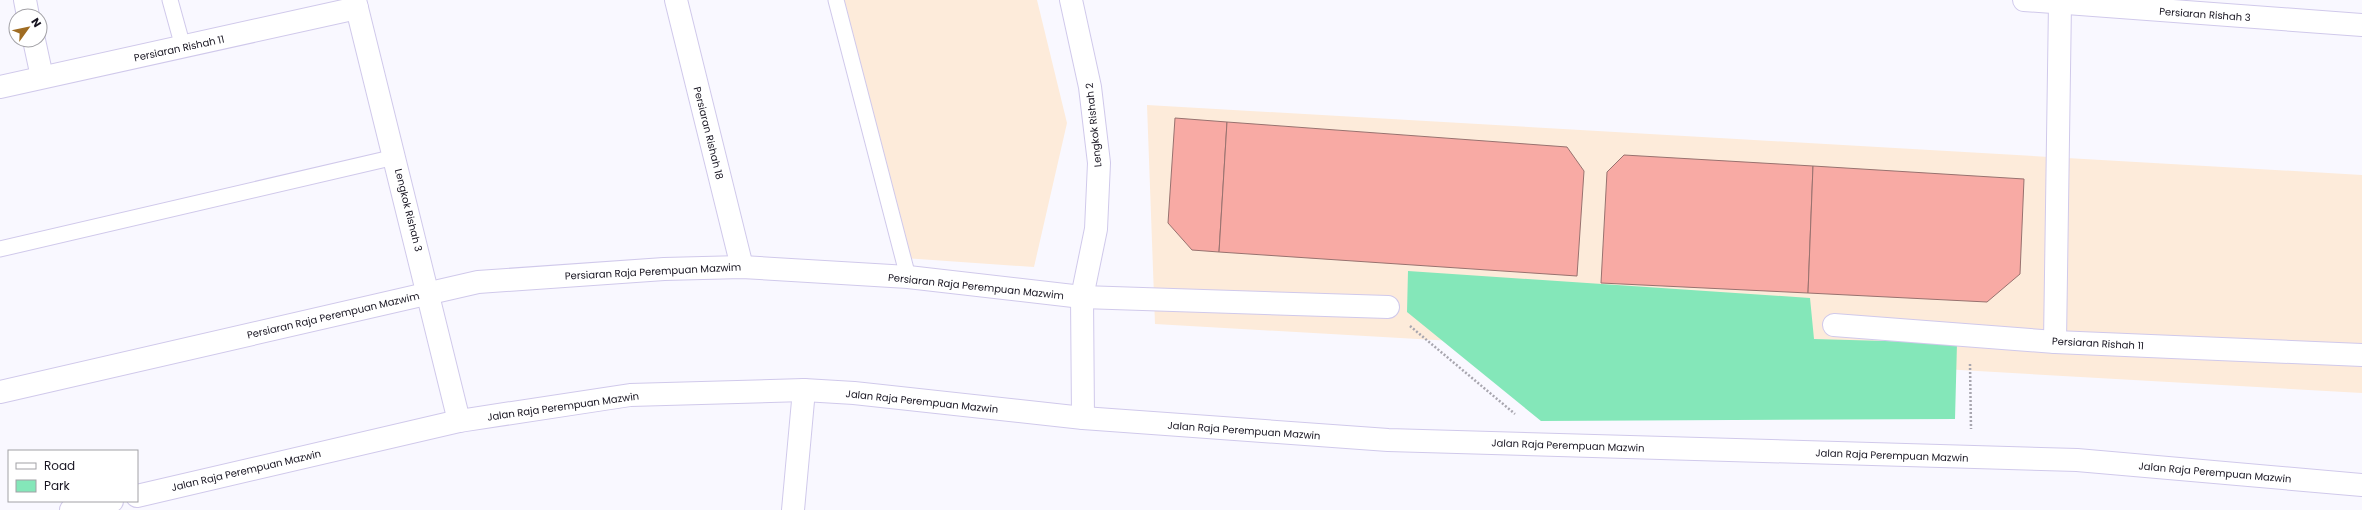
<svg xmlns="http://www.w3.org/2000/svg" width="2362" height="510" font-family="Poppins,sans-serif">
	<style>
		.commercial { fill: #fdebda }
		.green { fill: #84e7b9 }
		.building { fill: #f8aaa4; stroke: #98726f }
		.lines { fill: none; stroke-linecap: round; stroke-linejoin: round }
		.lane-casing { stroke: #d0c9eb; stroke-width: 17 }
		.street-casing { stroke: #d0c9eb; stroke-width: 24 }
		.secondary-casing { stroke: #d0c9eb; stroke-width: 24 }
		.path { stroke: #a8a6af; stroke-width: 2.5; stroke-dasharray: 2 2; stroke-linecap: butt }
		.lane { stroke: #fff; stroke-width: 15 }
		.street { stroke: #fff; stroke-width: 22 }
		.secondary { stroke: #fff; stroke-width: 22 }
		.labels { text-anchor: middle; stroke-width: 3; stroke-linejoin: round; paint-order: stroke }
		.street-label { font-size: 10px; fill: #171420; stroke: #fff }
	</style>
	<rect width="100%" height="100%" fill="#f9f8ff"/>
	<g class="commercial">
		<polygon points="838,0 1037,0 1067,123 1034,267 904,258"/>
		<polygon points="1147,105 2362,175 2362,393 1155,324"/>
	</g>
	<polygon class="green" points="1408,271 1810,298 1814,339 1957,343 1955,419 1541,421 1407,312"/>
	<g class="building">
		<polygon points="1175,118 1227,122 1219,252 1192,250 1168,223"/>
		<polygon points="1227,122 1567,147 1584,171 1577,276 1219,252"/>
		<polygon points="1624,155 1813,166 1808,293 1601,283 1607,172"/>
		<polygon points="1813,166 2024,179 2020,274 1987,302 1808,293"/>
	</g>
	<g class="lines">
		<g class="lane-casing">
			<g id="lane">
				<polyline points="170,0 183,47"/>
				<polyline points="836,0 908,277"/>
				<polyline points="0,249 395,157"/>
			</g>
		</g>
		<g class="street-casing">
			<g id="street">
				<polyline points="25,0 28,16"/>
				<polyline points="676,0 742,267"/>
				<polyline points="1071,0 1090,87 1099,163 1096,229 1082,297 1083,418"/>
				<polyline points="2024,0 2362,25"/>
				<polyline points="34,40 42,77"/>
				<polyline points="0,87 357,8"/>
				<polyline points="1834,325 2055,342 2362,355"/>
				<polyline points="2055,342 2060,3"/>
				<polyline points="0,392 478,282 664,269 742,267 908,277 1082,297 1388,307"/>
				<polyline points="793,510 804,390"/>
			</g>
		</g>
		<g class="secondary-casing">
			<g id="secondary">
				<polyline points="355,0 459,421"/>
				<polyline points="137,496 459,421 630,395 804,390 854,393 1083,418 1388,440 2077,460 2362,485"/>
				<polyline points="71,510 112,501"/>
			</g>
		</g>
		<g class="path">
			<polyline points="1410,326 1515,414"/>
			<polyline points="1970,364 1971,429"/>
		</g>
		<use href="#lane" class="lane"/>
		<use href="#street" class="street"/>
		<use href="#secondary" class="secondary"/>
	</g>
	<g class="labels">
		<g class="street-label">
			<text transform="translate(2205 14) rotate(4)" y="4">Persiaran Rishah 3</text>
			<text transform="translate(179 48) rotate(-12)" y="4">Persiaran Rishah 11</text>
			<text transform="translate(1093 125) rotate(-96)" y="4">Lengkok Rishah 2</text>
			<text transform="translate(709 133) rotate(76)" y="4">Persiaran Rishah 18</text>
			<text transform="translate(409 210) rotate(76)" y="4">Lengkok Rishah 3</text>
			<text transform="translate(653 271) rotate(-3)" y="4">Persiaran Raja Perempuan Mazwim</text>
			<text transform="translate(976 286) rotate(6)" y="4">Persiaran Raja Perempuan Mazwim</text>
			<text transform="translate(333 315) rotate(-13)" y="4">Persiaran Raja Perempuan Mazwim</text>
			<text transform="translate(2098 343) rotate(3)" y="4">Persiaran Rishah 11</text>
			<text transform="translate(922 401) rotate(6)" y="4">Jalan Raja Perempuan Mazwin</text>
			<text transform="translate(563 406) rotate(-8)" y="4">Jalan Raja Perempuan Mazwin</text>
			<text transform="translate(1244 430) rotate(4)" y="4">Jalan Raja Perempuan Mazwin</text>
			<text transform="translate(1568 445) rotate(2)" y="4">Jalan Raja Perempuan Mazwin</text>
			<text transform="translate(1892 455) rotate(2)" y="4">Jalan Raja Perempuan Mazwin</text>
			<text transform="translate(246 470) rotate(-13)" y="4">Jalan Raja Perempuan Mazwin</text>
			<text transform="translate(2215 472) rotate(5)" y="4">Jalan Raja Perempuan Mazwin</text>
		</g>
	</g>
	<rect x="8" y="450" width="130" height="52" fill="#ffffff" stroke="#a2a1a6"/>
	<rect x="16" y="463" width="20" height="6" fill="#ffffff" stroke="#a2a1a6"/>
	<text x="44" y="470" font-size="12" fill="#171420">Road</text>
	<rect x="16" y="480" width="20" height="12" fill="#84e7b9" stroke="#a2a1a6"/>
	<text x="44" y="490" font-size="12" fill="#171420">Park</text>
	<g transform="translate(28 28) rotate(57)"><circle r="19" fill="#ffffff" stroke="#a2a1a6"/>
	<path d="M0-3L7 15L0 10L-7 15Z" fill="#9f6c22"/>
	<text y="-6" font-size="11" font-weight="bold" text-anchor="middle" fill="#171420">N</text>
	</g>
</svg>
